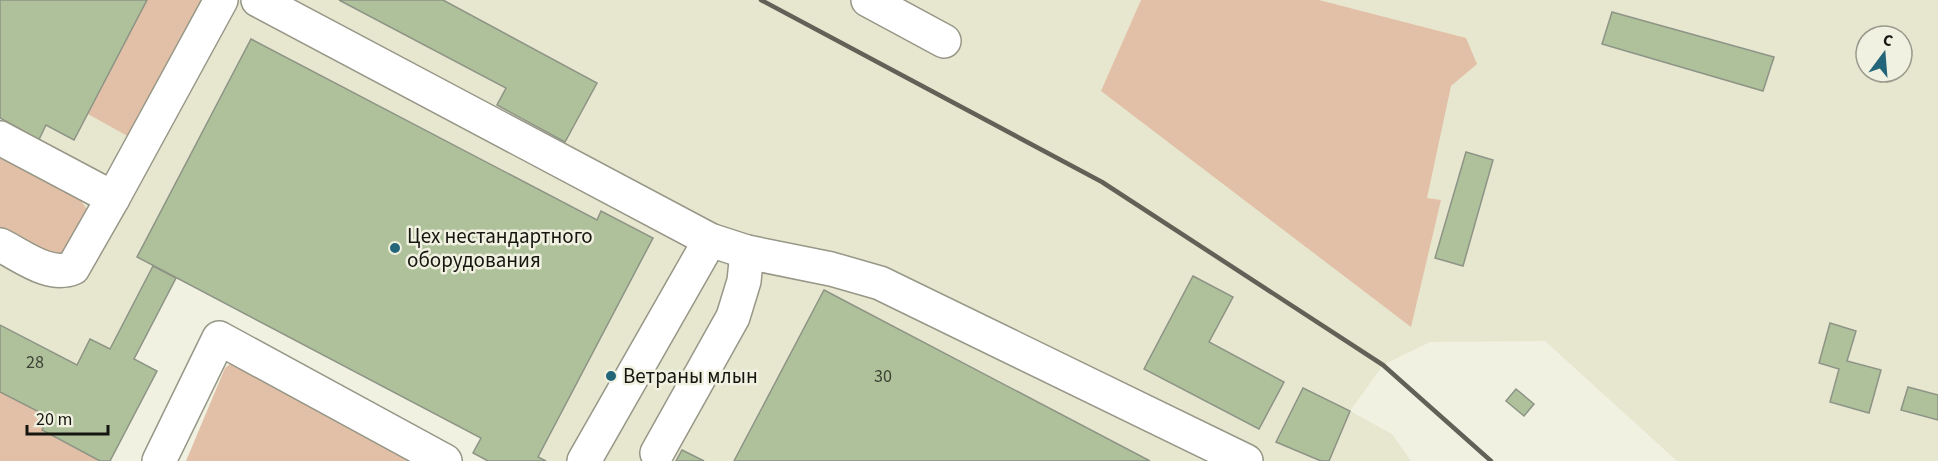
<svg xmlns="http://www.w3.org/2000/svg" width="1938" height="461" font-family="'Source Sans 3',sans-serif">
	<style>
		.built { fill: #e7e6cf; fill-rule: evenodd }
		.green { fill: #e2c0a7 }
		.building { fill: #afc19b; stroke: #8d9486; stroke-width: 1.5 }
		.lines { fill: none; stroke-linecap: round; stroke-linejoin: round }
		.minor-casing { stroke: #979788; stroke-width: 36 }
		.minor { stroke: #fff; stroke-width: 33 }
		.rail { stroke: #616157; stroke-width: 4.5 }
		.poi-dot { fill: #246679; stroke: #f1f1e1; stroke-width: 2 }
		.labels { text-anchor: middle; stroke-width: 5; stroke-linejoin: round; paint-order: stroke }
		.number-label { font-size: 18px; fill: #3c4133 }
		.poi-label { font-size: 21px; fill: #161610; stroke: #f1f1e1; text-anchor: start }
	</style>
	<rect width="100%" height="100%" fill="#f1f1e1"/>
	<path class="built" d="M 0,0 L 1938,0 L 1938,461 L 1677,461 L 1545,341 L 1430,342 L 1383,365 L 1350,411 L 1392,434 L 1411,461 L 488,461 L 473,453 L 481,437 L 176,278 L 134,358 L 157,371 L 110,461 L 100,461 L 42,430 L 0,392 ZM 1866,36 L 1902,36 L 1902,72 L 1866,72 Z"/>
	<g class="green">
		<polygon points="147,0 201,0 131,138 88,114"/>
		<polygon points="1141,0 1319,0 1466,38 1477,64 1451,86 1427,198 1441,200 1411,327 1101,91"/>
		<polygon points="0,154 73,189 90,214 74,257 0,255"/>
		<polygon points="235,360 414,461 186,461 225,368"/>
		<polygon points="0,392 49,417 43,431 100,461 0,461"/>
	</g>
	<g class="building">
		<polygon points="0,0 147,0 74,140 46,125 34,150 17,141 22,130 0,118"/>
		<polygon points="339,0 443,0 597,83 565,142 497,105 506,88"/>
		<polygon points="1612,12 1774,57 1763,91 1602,44"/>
		<polygon points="251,39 597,220 601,211 653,238 538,457 546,461 488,461 473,453 481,438 137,257"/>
		<polygon points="1466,152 1493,160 1463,266 1435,258"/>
		<polygon points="153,266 176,278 134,359 157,371 110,461 100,461 42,430 49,417 0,392 0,325 77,365 90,339 110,349"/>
		<polygon points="1193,276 1233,297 1209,342 1284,382 1259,429 1144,369"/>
		<polygon points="824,290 1150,461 734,461"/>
		<polygon points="1830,323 1856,331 1847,361 1881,370 1869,413 1830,402 1839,369 1819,363"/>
		<polygon points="1908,387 1938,395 1938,420 1901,410"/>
		<polygon points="1303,388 1350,411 1329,461 1321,461 1276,442"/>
		<polygon points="1516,389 1534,404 1524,416 1506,401"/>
		<polygon points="682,450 704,461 676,461"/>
	</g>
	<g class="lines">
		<g class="minor-casing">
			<g id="minor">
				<polyline points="258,0 710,240 747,252 831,269 880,283 1246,461"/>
				<polyline points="868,0 944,41"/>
				<polyline points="0,138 113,198 221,0"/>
				<path d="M 0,245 C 21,255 49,278 73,268 L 113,198"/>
				<polyline points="657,453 733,317 744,281 747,252"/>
				<polyline points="159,461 219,338 445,461"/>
				<polyline points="584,461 710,240"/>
			</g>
		</g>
		<use href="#minor" class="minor"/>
		<polyline class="rail" points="761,0 1102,182 1383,365 1491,461"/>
	</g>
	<g class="poi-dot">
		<circle cx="395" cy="248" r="6"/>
		<circle cx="611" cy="376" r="6"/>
	</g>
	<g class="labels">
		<g class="number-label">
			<text x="35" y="368">28</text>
			<text x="883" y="382">30</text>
		</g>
		<g class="poi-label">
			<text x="407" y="243">Цех нестандартного<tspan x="407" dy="24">оборудования</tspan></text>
			<text x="623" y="383">Ветраны млын</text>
		</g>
	</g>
	<g transform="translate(1884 54) rotate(16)"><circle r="28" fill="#f1f1e1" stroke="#99998d" stroke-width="1.5"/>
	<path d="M0-4.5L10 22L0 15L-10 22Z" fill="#246679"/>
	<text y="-9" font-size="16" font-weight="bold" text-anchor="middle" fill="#161610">С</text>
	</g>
	<path d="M27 425v9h81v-9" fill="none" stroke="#161610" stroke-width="3"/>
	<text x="36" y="425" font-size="18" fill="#161610" stroke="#f1f1e1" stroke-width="4.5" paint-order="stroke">20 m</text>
</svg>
